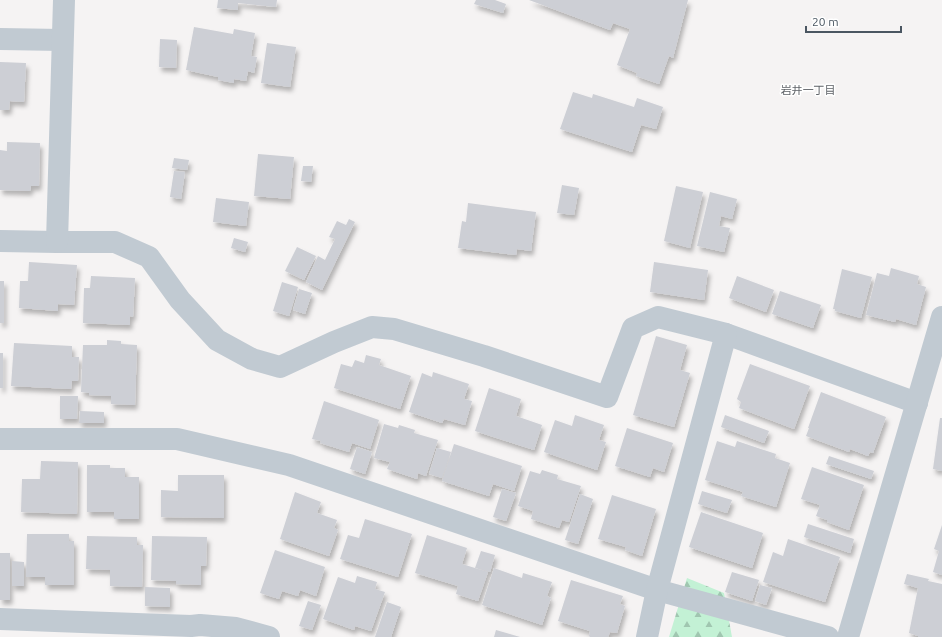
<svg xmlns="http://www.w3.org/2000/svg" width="942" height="637" font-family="Ubuntu,'Noto Sans JP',sans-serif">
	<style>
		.forest { fill: url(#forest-firs) }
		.building { fill: #cdcfd5; filter: url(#shadow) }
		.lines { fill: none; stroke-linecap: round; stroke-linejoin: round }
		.street { stroke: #c1cad2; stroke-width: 22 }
		.labels { text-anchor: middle; stroke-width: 3; stroke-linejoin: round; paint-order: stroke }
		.neighbourhood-label { font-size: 11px; fill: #5f6368; stroke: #fff }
	</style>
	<defs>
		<pattern id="forest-firs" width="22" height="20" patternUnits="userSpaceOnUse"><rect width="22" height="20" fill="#c3f1d5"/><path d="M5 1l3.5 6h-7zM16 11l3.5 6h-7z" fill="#a0c6b0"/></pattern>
		<filter id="shadow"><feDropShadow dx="2.5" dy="4.5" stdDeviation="2" flood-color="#0004"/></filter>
	</defs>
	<rect width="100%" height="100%" fill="#f5f3f3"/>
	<polygon class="forest" points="687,578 724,593 732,637 669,637"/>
	<g class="building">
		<polygon points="218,0 277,0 276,7 238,3 238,10 217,8"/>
		<polygon points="476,0 495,0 506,4 503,13 474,4"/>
		<polygon points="529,0 688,0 673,58 669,56 659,84 636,76 637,73 617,65 630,29 613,23 610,30"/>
		<polygon points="194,27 233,34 234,29 255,33 251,56 257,57 254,73 248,71 246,81 234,79 234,83 218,80 218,77 186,70"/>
		<polygon points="160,39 177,40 176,68 159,67"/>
		<polygon points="267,43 296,47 290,87 261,83"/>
		<polygon points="0,62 26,63 24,102 10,101 9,110 0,110"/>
		<polygon points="573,92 592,98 593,94 634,107 637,98 663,107 656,129 641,125 632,152 560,129"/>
		<polygon points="7,142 40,143 39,186 31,186 30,191 0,190 0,150 7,151"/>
		<polygon points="258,154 294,157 290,199 254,196"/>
		<polygon points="174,158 189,160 187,170 172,168"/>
		<polygon points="303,166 313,166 311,182 301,181"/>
		<polygon points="174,171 185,172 181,199 170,197"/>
		<polygon points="562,185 579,188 574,215 557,213"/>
		<polygon points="676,186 703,192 690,248 664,241"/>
		<polygon points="710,192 737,199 732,219 721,216 719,226 730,228 724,252 697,246"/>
		<polygon points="216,198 249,202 246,226 213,222"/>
		<polygon points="468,203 536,212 531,251 517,249 516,255 458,248 462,221 466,222"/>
		<polygon points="349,219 355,222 322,290 306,282 318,256 325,260 335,239 329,237 337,221 346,225"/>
		<polygon points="234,238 248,242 245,252 231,248"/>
		<polygon points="297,247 316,256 304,280 285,271"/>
		<polygon points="29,262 77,265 74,305 58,304 58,311 19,308 20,281 28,281"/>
		<polygon points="654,262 708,270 704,300 650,292"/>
		<polygon points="891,268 919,276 917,284 926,287 916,325 896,319 895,322 866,315 877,273 889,276"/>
		<polygon points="842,269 872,277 861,318 835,311 835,309 833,309"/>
		<polygon points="91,276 135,278 133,317 130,316 130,325 83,323 84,288 90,288"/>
		<polygon points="737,276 774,290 766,312 729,298"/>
		<rect x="0" y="281" width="4" height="42"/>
		<polygon points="282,282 298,287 289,316 273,311"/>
		<polygon points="299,289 312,293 305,314 293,310"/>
		<polygon points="780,291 821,305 813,328 772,314"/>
		<polygon points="656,336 687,345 680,370 690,373 674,427 633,415"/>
		<polygon points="107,340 121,341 121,344 137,345 135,405 111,404 111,396 89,395 89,393 81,392 83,345 107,345"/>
		<polygon points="14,343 72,346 72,357 79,357 78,381 72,381 71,389 11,386"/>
		<rect x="0" y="353" width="3" height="35"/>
		<polygon points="366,355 381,359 379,365 411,376 400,409 334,388 341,364 352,367 355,360 364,363"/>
		<polygon points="750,364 810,386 794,429 739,408 741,402 737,399"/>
		<polygon points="433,372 469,384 464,399 472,401 465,425 444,419 442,423 409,412 422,373 432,377"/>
		<polygon points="489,388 521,399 516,416 542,425 534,450 475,431"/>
		<polygon points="821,392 886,417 873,453 870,452 868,456 850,449 849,452 806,436 809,428 808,428"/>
		<polygon points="60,396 78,396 77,419 60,419"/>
		<polygon points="324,401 379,420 370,449 352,443 349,452 320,443 321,441 312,439"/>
		<polygon points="80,411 104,412 104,423 79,423"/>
		<polygon points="575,415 604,425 599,440 606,442 597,470 544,452 555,420 572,426"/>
		<polygon points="725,415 769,431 764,443 721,427"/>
		<polygon points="940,418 942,418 942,471 933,469"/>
		<polygon points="384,424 398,428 399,425 415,430 414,433 438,440 426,476 418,473 417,479 387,469 390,462 374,458"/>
		<polygon points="627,428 673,443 664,472 653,468 650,477 615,466"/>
		<polygon points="717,441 735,447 737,441 776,454 775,458 790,463 776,507 741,496 743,492 705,480"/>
		<polygon points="454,444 522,466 514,491 493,484 489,496 442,481"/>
		<polygon points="357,447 372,452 365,474 350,469"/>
		<polygon points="437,448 451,452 442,478 429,474"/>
		<polygon points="829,456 874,471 871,479 826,464"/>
		<polygon points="41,461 78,462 77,514 21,512 22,479 40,479"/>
		<polygon points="87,465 110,465 110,468 125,468 125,477 139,477 139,519 114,519 114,512 87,512"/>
		<polygon points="812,467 864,485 849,530 827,522 827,520 816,516 820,505 801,499"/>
		<polygon points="542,470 558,475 557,479 581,486 569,522 562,520 559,528 531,519 533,511 518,506 530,471 540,474"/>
		<polygon points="178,475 224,475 224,518 161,517 161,490 178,491"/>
		<polygon points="502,489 516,493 506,521 493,517"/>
		<polygon points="702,491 732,500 727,513 698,504"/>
		<polygon points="295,492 321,502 317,513 337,520 334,528 338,530 329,556 280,539"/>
		<polygon points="580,494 593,499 578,544 565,540"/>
		<polygon points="612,495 656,509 642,556 625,550 626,547 598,539"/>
		<polygon points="701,512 763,533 752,568 689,547"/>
		<polygon points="365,519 412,534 398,577 340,559 348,535 359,538"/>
		<polygon points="808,524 854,539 850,553 804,537"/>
		<polygon points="942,525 942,575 933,572 939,551 934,549"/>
		<polygon points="27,534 69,534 69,541 74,541 74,585 45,585 45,577 26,577"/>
		<polygon points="427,535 467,548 462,564 488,572 478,601 456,594 458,586 415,573"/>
		<polygon points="87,536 137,537 137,545 143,545 142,587 110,586 110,570 86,569"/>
		<polygon points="152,536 207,537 206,566 201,566 201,585 176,584 176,581 151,580"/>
		<polygon points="788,539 840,557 825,602 763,582 773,552 783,556"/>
		<polygon points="275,550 325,567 316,596 300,590 298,596 282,591 279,599 260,593"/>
		<polygon points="481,551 495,555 490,572 475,568"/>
		<rect x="0" y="553" width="10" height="47"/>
		<polygon points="12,561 24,562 24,586 12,586"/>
		<polygon points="494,568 522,578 523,573 552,582 547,596 551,598 542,625 482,605"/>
		<polygon points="732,572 759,580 752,601 725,592"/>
		<polygon points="907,574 929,579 928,581 942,584 942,637 918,637 918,636 909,633 918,588 904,584"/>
		<polygon points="357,576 377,582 375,589 385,592 371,631 355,626 354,630 323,619 338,577 355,583"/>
		<polygon points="571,580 623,596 620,604 625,606 617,633 610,632 608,637 590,637 589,636 590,631 558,621"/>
		<polygon points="760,585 772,588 766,605 755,601"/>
		<polygon points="145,587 170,588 170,607 145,606"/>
		<polygon points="308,601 321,605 312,630 299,626"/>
		<polygon points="387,602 401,607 391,637 375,637"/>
		<polygon points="496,630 520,637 494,637"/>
	</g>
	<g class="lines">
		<g class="street">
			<polyline points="0,39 62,40"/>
			<polyline points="0,241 57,242 115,242 149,257 180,300 217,340 252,359 280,367 334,342 372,327 394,329 484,356 607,397 633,328 658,317 726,334 917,403"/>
			<polyline points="57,242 64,0"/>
			<polyline points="0,439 177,439 289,465 657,590 828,637"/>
			<polyline points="0,619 191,626 200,625 236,628 269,637"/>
			<polyline points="647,637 657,590 726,334"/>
			<polyline points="848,637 942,317"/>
		</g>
	</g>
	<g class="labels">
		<g class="neighbourhood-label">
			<text x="808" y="94">岩井一丁目</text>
		</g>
	</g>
	<path d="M806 26v6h95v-6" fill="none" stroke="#4a5661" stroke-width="2"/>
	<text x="812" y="26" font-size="12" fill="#4a5661" stroke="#ffffff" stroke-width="3" paint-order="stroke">20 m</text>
</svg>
